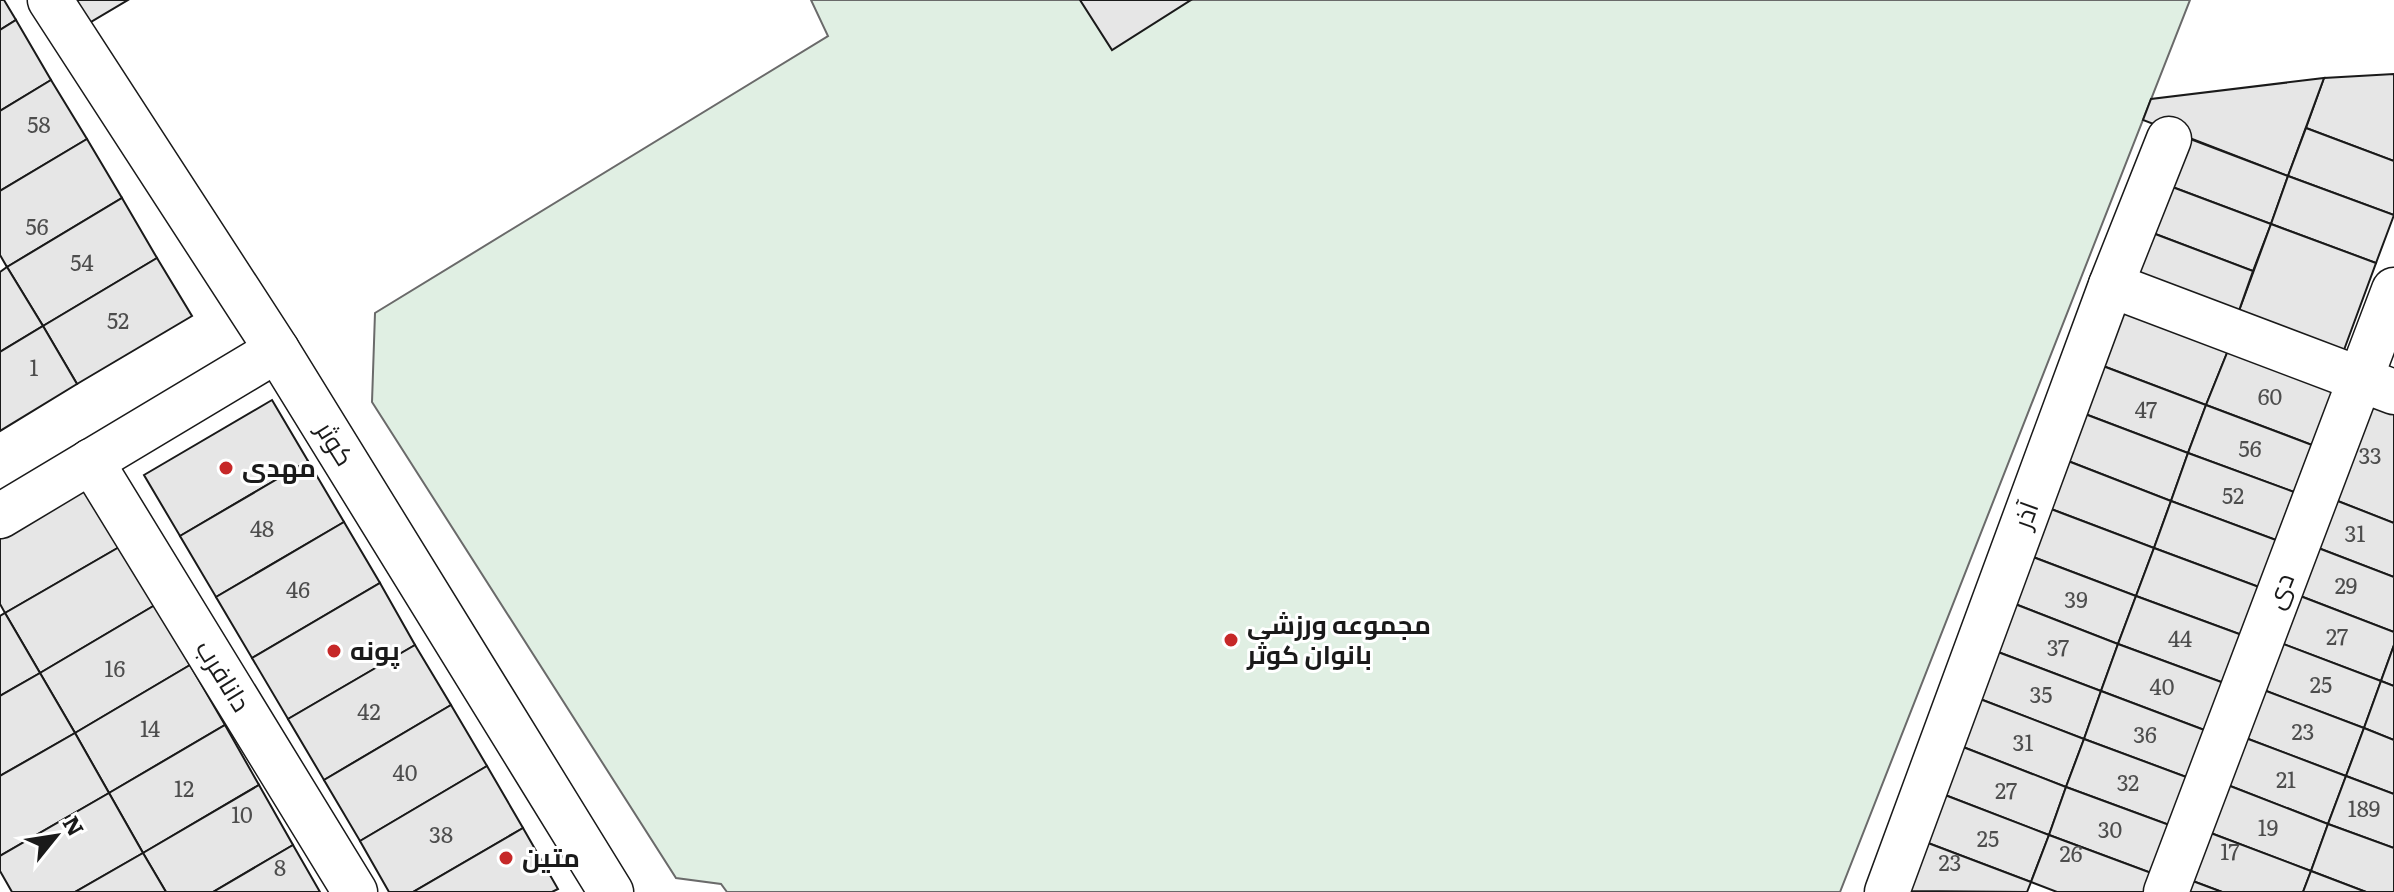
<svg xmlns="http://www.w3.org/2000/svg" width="2394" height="892" font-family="Literata,Cairo,serif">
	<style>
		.green { fill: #e0efe3; stroke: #6a6a6a; stroke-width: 2 }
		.building { fill: #e6e6e6; stroke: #1a1a1a; stroke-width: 2 }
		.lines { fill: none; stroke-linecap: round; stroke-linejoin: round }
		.minor-casing { stroke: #1a1a1a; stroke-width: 47 }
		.minor { stroke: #fff; stroke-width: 44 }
		.poi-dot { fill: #c62828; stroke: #fff; stroke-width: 3 }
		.labels { text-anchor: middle; stroke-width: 6; stroke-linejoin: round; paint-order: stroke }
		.number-label { font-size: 22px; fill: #4d4d4d }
		.street-label { font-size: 26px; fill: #1a1a1a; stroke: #fff }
		.poi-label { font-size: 26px; font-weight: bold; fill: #1a1a1a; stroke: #fff; text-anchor: start }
	</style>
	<rect width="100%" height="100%" fill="#fff"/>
	<polygon class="green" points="811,0 2190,0 1840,892 727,892 721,884 676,878 372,402 375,313 828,36"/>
	<g class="building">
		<polygon points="0,0 4,0 16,20 0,30"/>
		<polygon points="76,0 128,0 89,23"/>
		<polygon points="1080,0 1191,0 1112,50"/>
		<polygon points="16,20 51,80 0,111 0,30"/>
		<polygon points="2394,74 2394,161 2306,128 2324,78"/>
		<polygon points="2324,78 2288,176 2143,120 2151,99"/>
		<polygon points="51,80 87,139 0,191 0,111"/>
		<polygon points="2306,128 2394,161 2394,215 2288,176"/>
		<polygon points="2185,137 2288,176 2271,224 2167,185"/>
		<polygon points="87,139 122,198 7,267 0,255 0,191"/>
		<polygon points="2288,176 2394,215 2376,263 2271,224"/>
		<polygon points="2167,185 2271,224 2253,271 2150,232"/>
		<polygon points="122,198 157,258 43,326 7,267"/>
		<polygon points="2271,224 2376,263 2341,358 2236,319"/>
		<polygon points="2150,232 2253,271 2236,319 2133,280"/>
		<polygon points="157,258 192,316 77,384 43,326"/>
		<polygon points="7,267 43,326 0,352 0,272"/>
		<polygon points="2125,309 2229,348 2206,405 2103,366"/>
		<polygon points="43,326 77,384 0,431 0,352"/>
		<polygon points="2229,348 2334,388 2312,445 2206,405"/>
		<polygon points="2103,366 2206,405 2188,453 2085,414"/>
		<polygon points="272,400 308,461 180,536 144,475"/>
		<polygon points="2365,403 2394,414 2394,523 2330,498"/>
		<polygon points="2206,405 2312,445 2294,492 2188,453"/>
		<polygon points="2085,414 2188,453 2171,501 2068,461"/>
		<polygon points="2188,453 2294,492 2276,540 2171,501"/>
		<polygon points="308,461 344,522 216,597 180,536"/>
		<polygon points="2068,461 2171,501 2154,548 2051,509"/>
		<polygon points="87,486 121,546 5,613 0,604 0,537"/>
		<polygon points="2330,498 2394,523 2394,577 2313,546"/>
		<polygon points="2171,501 2276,540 2259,587 2154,548"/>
		<polygon points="2051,509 2154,548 2136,596 2033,557"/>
		<polygon points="344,522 380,583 252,658 216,597"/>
		<polygon points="121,546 155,605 40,673 5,613"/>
		<polygon points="2313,546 2394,577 2394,632 2295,594"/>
		<polygon points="2154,548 2259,587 2242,635 2136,596"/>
		<polygon points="2033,557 2136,596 2118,644 2015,604"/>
		<polygon points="380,583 415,645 288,719 252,658"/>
		<polygon points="2295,594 2394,632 2394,645 2381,681 2278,642"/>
		<polygon points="2136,596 2242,635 2224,683 2118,644"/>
		<polygon points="2015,604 2118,644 2101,691 1998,652"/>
		<polygon points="155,605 190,665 75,733 40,673"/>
		<polygon points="5,613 40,673 0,696 0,616"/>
		<polygon points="2278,642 2381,681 2364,728 2261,689"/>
		<polygon points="2118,644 2224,683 2207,731 2101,691"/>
		<polygon points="415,645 451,705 324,780 288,719"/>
		<polygon points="2394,645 2394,686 2381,681"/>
		<polygon points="1998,652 2101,691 2084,739 1980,699"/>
		<polygon points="190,665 225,725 109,793 75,733"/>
		<polygon points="40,673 75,733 0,776 0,696"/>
		<polygon points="2381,681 2394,686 2394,740 2364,728"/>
		<polygon points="2261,689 2364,728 2346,776 2243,737"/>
		<polygon points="2101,691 2207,731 2189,778 2084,739"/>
		<polygon points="1980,699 2084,739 2066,787 1963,747"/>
		<polygon points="451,705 487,766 360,841 324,780"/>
		<polygon points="225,725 259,785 143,853 109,793"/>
		<polygon points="2364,728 2394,740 2394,794 2346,776"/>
		<polygon points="75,733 109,793 0,856 0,776"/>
		<polygon points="2243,737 2346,776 2328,824 2225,784"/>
		<polygon points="2084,739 2189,778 2172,826 2066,787"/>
		<polygon points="1963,747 2066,787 2049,835 1945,795"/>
		<polygon points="487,766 523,828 413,892 389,892 360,841"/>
		<polygon points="2346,776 2394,794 2394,848 2328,824"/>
		<polygon points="2225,784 2328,824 2311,871 2208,832"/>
		<polygon points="259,785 293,845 213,892 166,892 143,853"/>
		<polygon points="2066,787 2172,826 2154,874 2049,835"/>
		<polygon points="109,793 143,853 75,892 12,892 0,871 0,856"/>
		<polygon points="1945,795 2049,835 2031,882 1928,843"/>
		<polygon points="2328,824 2394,848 2394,892 2366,892 2311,871"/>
		<polygon points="523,828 558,889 552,892 413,892"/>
		<polygon points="2208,832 2311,871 2303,892 2222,892 2190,880"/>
		<polygon points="2049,835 2154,874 2148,892 2057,892 2031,882"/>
		<polygon points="1928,843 2031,882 2027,892 1910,891"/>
		<polygon points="293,845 320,892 213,892"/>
		<polygon points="143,853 166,892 75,892"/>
		<polygon points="2311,871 2366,892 2303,892"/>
		<polygon points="2190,880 2222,892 2186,892"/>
	</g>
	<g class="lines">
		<g class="minor-casing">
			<g id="minor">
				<polyline points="50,0 277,350 611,892"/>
				<polyline points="2111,285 2394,392"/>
				<polyline points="91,461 355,892"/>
				<polyline points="0,516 277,350"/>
				<polyline points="1887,892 2111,285 2169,139"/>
				<polyline points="2166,892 2394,290"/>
			</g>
		</g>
		<use href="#minor" class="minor"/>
	</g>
	<g class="poi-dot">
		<circle cx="226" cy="468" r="8"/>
		<circle cx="1231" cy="640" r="8"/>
		<circle cx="334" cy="651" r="8"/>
		<circle cx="506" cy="858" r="8"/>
	</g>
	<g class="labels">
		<g class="number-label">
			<text x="39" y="133">58</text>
			<text x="37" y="235">56</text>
			<text x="82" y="271">54</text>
			<text x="118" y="329">52</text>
			<text x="34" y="376">1</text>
			<text x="2270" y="405">60</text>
			<text x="2146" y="418">47</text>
			<text x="2250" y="457">56</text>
			<text x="2370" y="464">33</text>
			<text x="2233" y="504">52</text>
			<text x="262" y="537">48</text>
			<text x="2355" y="542">31</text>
			<text x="2346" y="594">29</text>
			<text x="298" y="598">46</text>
			<text x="2076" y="608">39</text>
			<text x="2337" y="645">27</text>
			<text x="2180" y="647">44</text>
			<text x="2058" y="656">37</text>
			<text x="115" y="677">16</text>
			<text x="2321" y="693">25</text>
			<text x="2162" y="695">40</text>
			<text x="2041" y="703">35</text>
			<text x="369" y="720">42</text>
			<text x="150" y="737">14</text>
			<text x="2303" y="740">23</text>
			<text x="2145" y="743">36</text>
			<text x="2023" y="751">31</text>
			<text x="405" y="781">40</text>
			<text x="2286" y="788">21</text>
			<text x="2128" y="791">32</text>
			<text x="184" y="797">12</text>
			<text x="2006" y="799">27</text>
			<text x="2364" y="817">189</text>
			<text x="242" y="823">10</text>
			<text x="2268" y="836">19</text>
			<text x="2110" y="838">30</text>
			<text x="441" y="843">38</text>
			<text x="1988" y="847">25</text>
			<text x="2230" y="860">17</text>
			<text x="2071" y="862">26</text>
			<text x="1950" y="871">23</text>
			<text x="280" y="876">8</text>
		</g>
		<g class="street-label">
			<text transform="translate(335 444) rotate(58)" y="9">کوثر</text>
			<text transform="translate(2026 515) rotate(-70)" y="9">آذر</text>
			<text transform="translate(2280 591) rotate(-69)" y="9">دی</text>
			<text transform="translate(223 676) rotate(58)" y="9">دانافرب</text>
		</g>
		<g class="poi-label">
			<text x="242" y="477">مهدی</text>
			<text x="1247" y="634">مجموعه ورزشی<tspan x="1247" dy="30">بانوان کوثر</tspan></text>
			<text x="350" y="660">پونه</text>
			<text x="522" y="867">متین</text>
		</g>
	</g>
	<g transform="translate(56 836) rotate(60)" stroke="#ffffff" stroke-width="6" paint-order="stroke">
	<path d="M0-6L14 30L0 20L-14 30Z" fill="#1a1a1a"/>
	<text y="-12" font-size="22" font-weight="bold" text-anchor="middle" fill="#1a1a1a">N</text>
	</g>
</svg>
